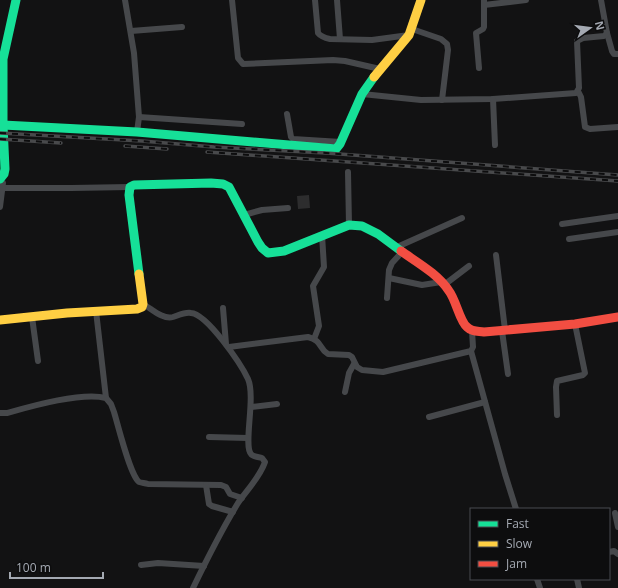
<svg xmlns="http://www.w3.org/2000/svg" width="618" height="588" font-family="'Open Sans',sans-serif">
	<style>
		.building { fill: #2d2d2e }
		.lines { fill: none; stroke-linecap: round; stroke-linejoin: round }
		.street { stroke: #46484b; stroke-width: 6 }
		.fast { stroke: #16e098; stroke-width: 9 }
		.slow { stroke: #ffcf43; stroke-width: 9 }
		.jam { stroke: #f24e42; stroke-width: 9 }
		.rail-casing { stroke: #48494b; stroke-width: 3.5 }
		.rail { stroke: #0d0d0e; stroke-width: 2; stroke-dasharray: 6; stroke-linecap: butt }
	</style>
	<rect width="100%" height="100%" fill="#121213"/>
	<polygon class="building" points="309,195 310,208 298,209 297,196"/>
	<g class="lines">
		<g class="street">
			<polyline points="125,0 134,53 139,117 137,132"/>
			<polyline points="232,0 238,58 243,64 333,60 345,61 380,69"/>
			<path d="M 315,0 L 318,33 C 321,37 325,38 330,39 L 372,40 L 409,35"/>
			<polyline points="337,0 340,39"/>
			<polyline points="484,5 526,0"/>
			<polyline points="412,29 441,39 447,44 448,50 442,100"/>
			<polyline points="131,31 182,27"/>
			<polyline points="607,33 612,51 614,54 618,54"/>
			<polyline points="479,68 476,33 483,29 484,27 484,0"/>
			<polyline points="578,91 581,97 585,127 590,129 618,127"/>
			<polyline points="362,94 421,100 493,99 576,93 579,88 577,41 583,38 604,36 607,33 601,0"/>
			<polyline points="493,99 495,145"/>
			<polyline points="287,114 291,137 293,139 341,142"/>
			<polyline points="139,117 242,124"/>
			<polyline points="348,172 349,225"/>
			<polyline points="3,188 71,188 130,187"/>
			<polyline points="0,207 3,183"/>
			<polyline points="244,215 262,210 288,208"/>
			<polyline points="562,224 618,216"/>
			<polyline points="569,239 618,232"/>
			<polyline points="397,247 462,218"/>
			<polyline points="496,255 505,330"/>
			<polyline points="389,278 422,285 441,282"/>
			<polyline points="444,285 469,266"/>
			<polyline points="387,298 389,270 392,263 403,251"/>
			<path d="M 143,304 C 152,309 163,320 173,317 C 179,315 185,312 191,313 C 207,314 241,364 248,379 C 256,397 243,446 251,454 C 253,457 259,457 262,458 L 265,462 C 260,477 247,490 238,503 C 221,531 207,559 193,588"/>
			<polyline points="223,308 226,344"/>
			<polyline points="96,311 106,398"/>
			<polyline points="32,317 38,361"/>
			<polyline points="502,331 508,374"/>
			<polyline points="314,339 319,326 313,286 324,267 322,235"/>
			<path d="M 229,347 L 308,337 C 323,341 318,348 328,354 L 349,355 L 352,357 L 357,367 L 362,370 L 383,372 L 471,351 L 473,347 L 472,331"/>
			<polyline points="471,351 505,474 516,509"/>
			<polyline points="345,392 349,373 354,364"/>
			<polyline points="251,407 277,404"/>
			<path d="M 0,413 L 7,413 C 32,406 81,392 106,398 L 111,404 L 114,412 C 118,425 130,475 139,482 C 142,483 145,483 148,484 L 221,485 L 226,487 L 230,494 L 242,498"/>
			<polyline points="557,415 556,387 557,381 583,375 585,373 575,324"/>
			<polyline points="429,417 485,402"/>
			<polyline points="209,437 248,438"/>
			<polyline points="206,485 209,504 212,506 233,512"/>
			<polyline points="615,513 618,527"/>
			<polyline points="609,552 614,551 618,554"/>
			<polyline points="141,565 158,563 204,566"/>
			<polyline points="537,579 540,588"/>
			<polyline points="577,579 579,588"/>
		</g>
		<g class="fast">
			<polyline points="3,125 137,132 336,149 340,144 362,94 374,77"/>
			<polyline points="0,179 4,174 5,169 3,125 3,59 16,0"/>
			<polyline points="139,274 129,195 130,187 134,185 211,183 223,184 229,187 258,242 262,248 268,253 284,251 349,225 362,226 378,234 401,251"/>
		</g>
		<g class="slow">
			<polyline points="374,77 409,35 421,0"/>
			<polyline points="0,320 67,313 137,309 142,307 143,304 139,274"/>
		</g>
		<path class="jam" d="M 401,251 C 418,263 438,274 449,291 C 456,300 460,322 467,327 C 472,332 477,331 484,332 L 575,324 L 618,317"/>
		<g class="rail-casing">
			<g id="rail">
				<polyline points="0,133 142,141 214,147 326,153 618,175"/>
				<polyline points="0,139 61,143"/>
				<polyline points="125,146 167,149"/>
				<polyline points="207,152 618,181"/>
			</g>
		</g>
		<use href="#rail" class="rail"/>
	</g>
	<rect x="470" y="508" width="140" height="72" fill="#0d0d0e" stroke="#494b50"/>
	<rect x="478" y="521" width="20" height="6" fill="#16e098" stroke="#494b50"/>
	<text x="506" y="528" font-size="12" fill="#a4a9b2">Fast</text>
	<rect x="478" y="541" width="20" height="6" fill="#ffcf43" stroke="#494b50"/>
	<text x="506" y="548" font-size="12" fill="#a4a9b2">Slow</text>
	<rect x="478" y="561" width="20" height="6" fill="#f24e42" stroke="#494b50"/>
	<text x="506" y="568" font-size="12" fill="#a4a9b2">Jam</text>
	<g transform="translate(590 28) rotate(76)" stroke="#0d0d0e" stroke-width="3" paint-order="stroke">
	<path d="M0-3L7 15L0 10L-7 15Z" fill="#a4a9b2"/>
	<text y="-6" font-size="11" font-weight="bold" text-anchor="middle" fill="#a4a9b2">N</text>
	</g>
	<path d="M10 572v6h93v-6" fill="none" stroke="#a4a9b2" stroke-width="2"/>
	<text x="16" y="572" font-size="12" fill="#a4a9b2" stroke="#0d0d0e" stroke-width="3" paint-order="stroke">100 m</text>
</svg>
